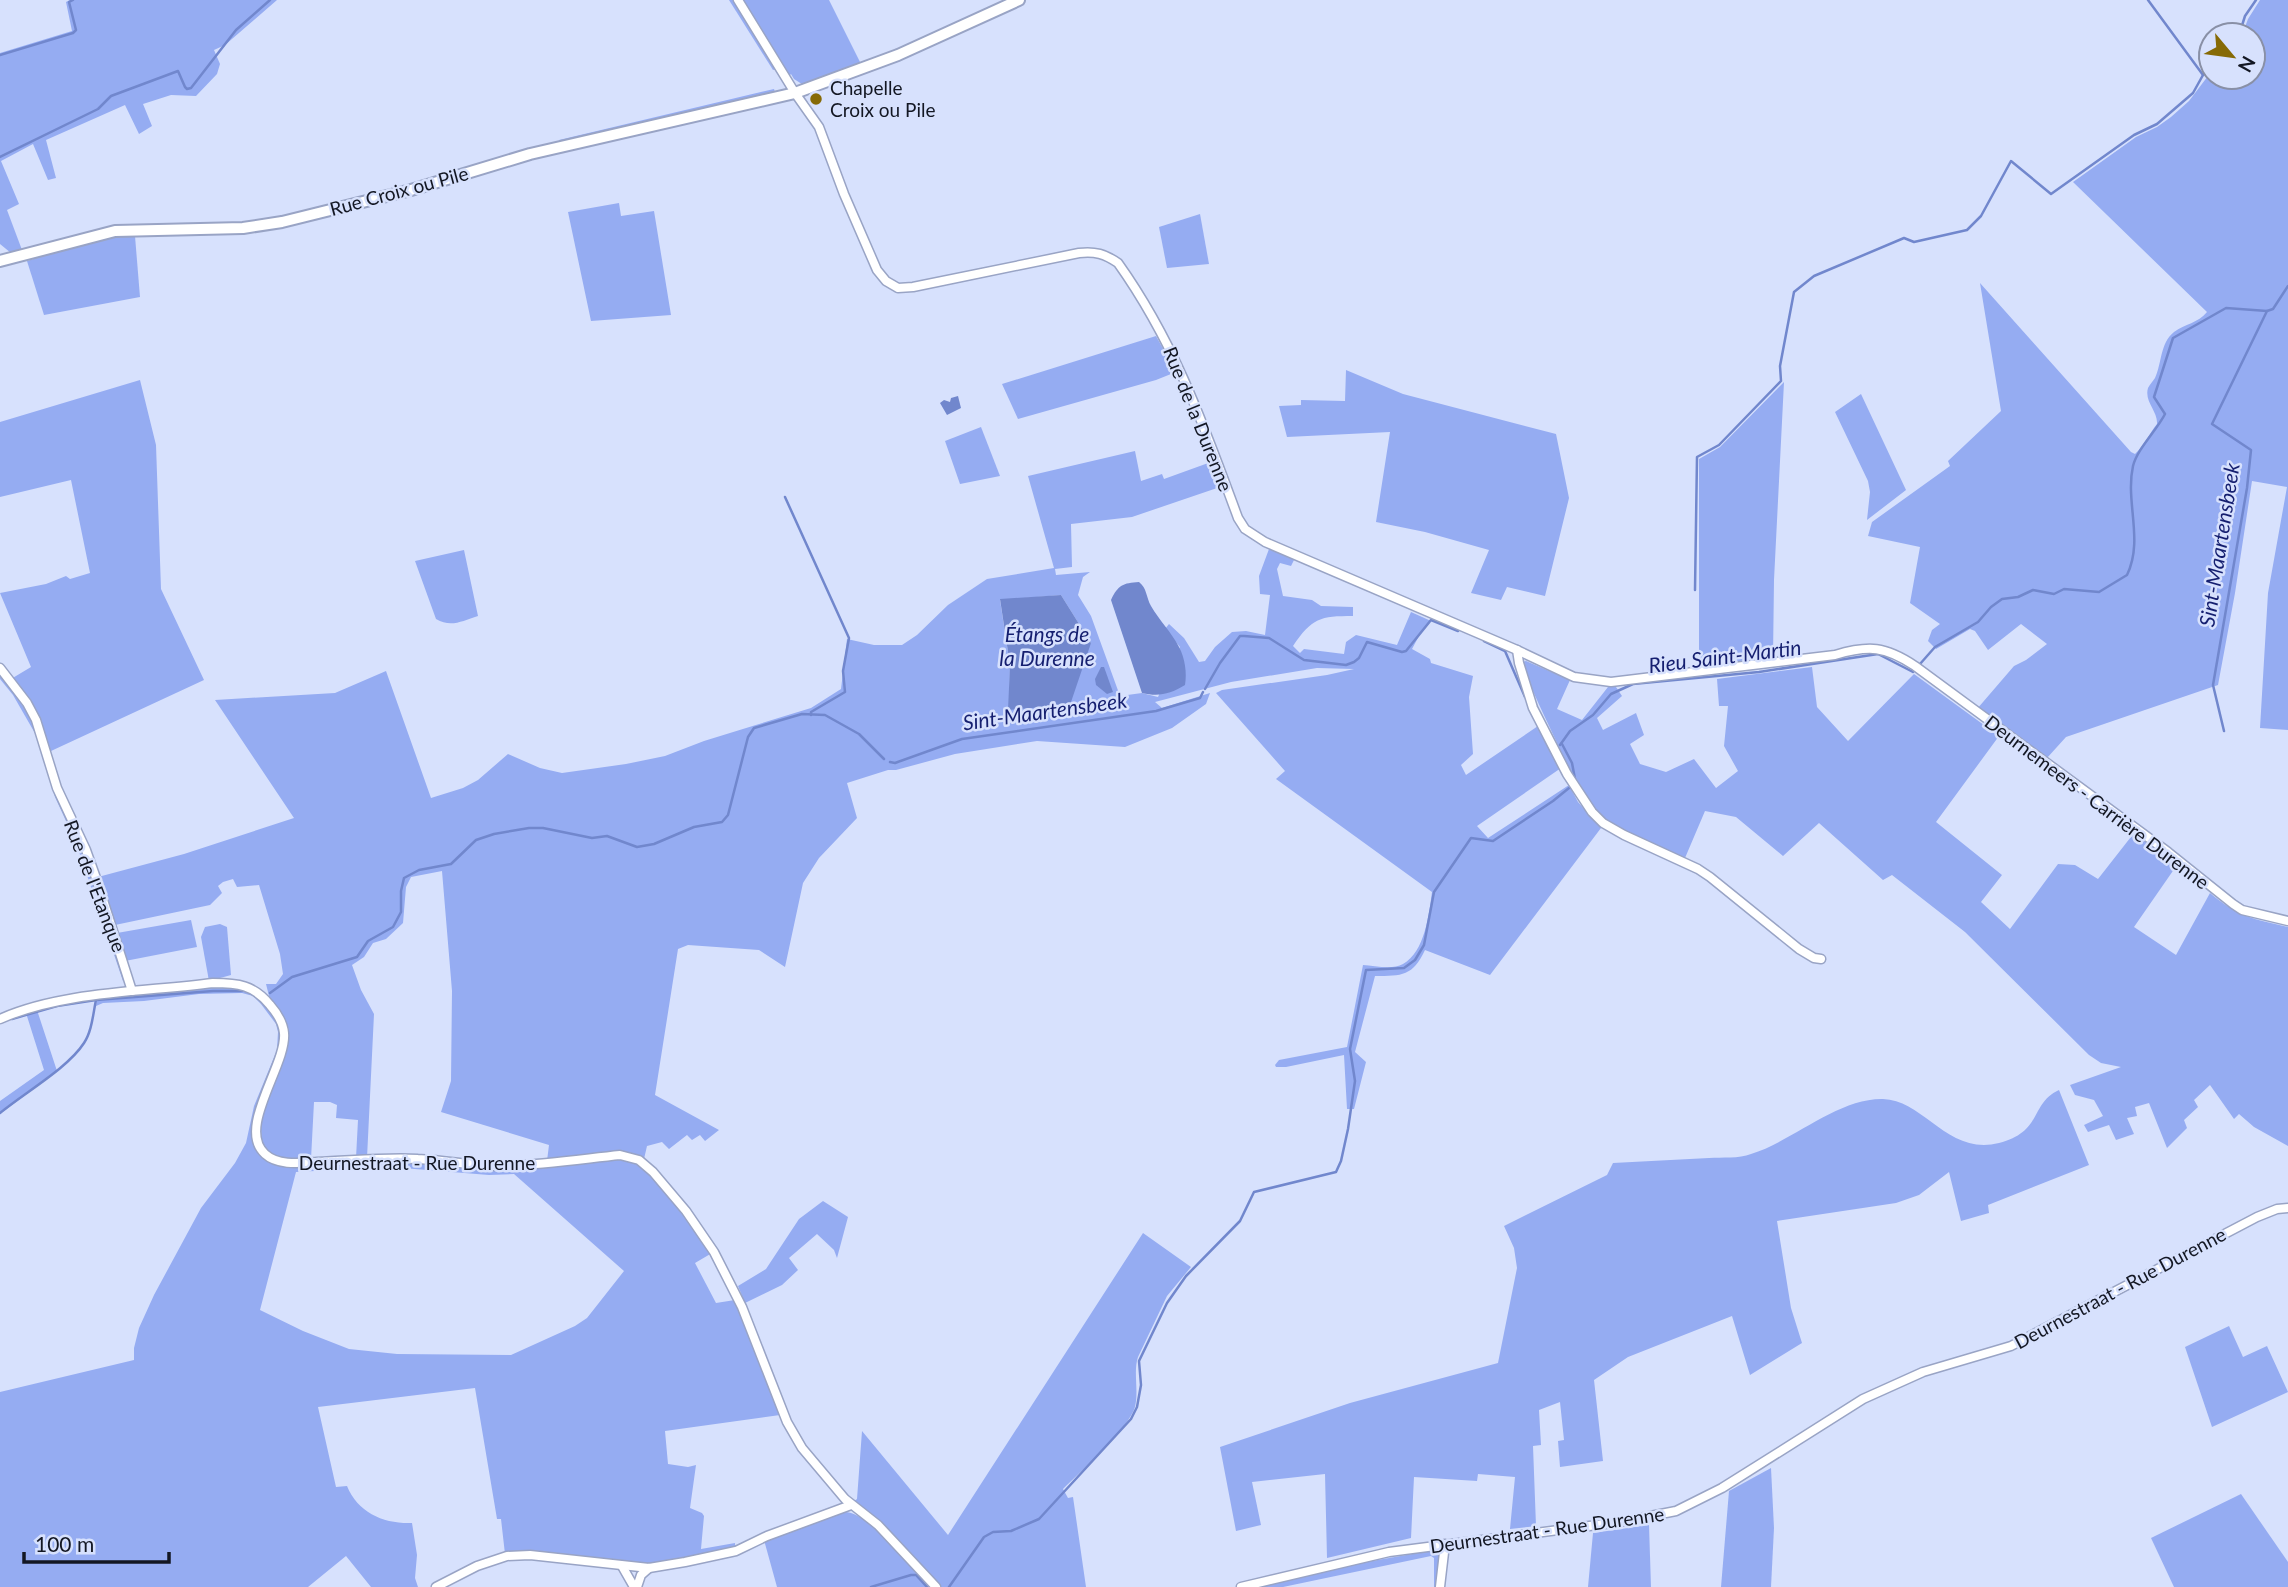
<svg xmlns="http://www.w3.org/2000/svg" width="2288" height="1587" font-family="Lato,sans-serif">
	<style>
		.green { fill: #95acf2; fill-rule: evenodd }
		.water { fill: #7187cd }
		.lines { fill: none; stroke-linecap: round; stroke-linejoin: round }
		.stream { stroke: #7187cd; stroke-width: 2.5 }
		.street-casing { stroke: #99a4c5; stroke-width: 11 }
		.secondary-casing { stroke: #99a4c5; stroke-width: 14 }
		.street { stroke: #fff; stroke-width: 8 }
		.secondary { stroke: #fff; stroke-width: 10 }
		.poi-dot { fill: #866a06; stroke: #d7e1fd; stroke-width: 2.5 }
		.labels { text-anchor: middle; stroke-width: 5; stroke-linejoin: round; paint-order: stroke }
		.poi-label { font-size: 19px; fill: #131723; stroke: #d7e1fd; text-anchor: start }
		.street-label { font-size: 19px; fill: #131723; stroke: #d7e1fd }
		.water-label { font-size: 21px; font-style: italic; fill: #151f70; stroke: #d7e1fd }
	</style>
	<rect width="100%" height="100%" fill="#d7e1fd"/>
	<g class="green">
		<polygon points="70,0 277,0 225,45 214,50 220,64 217,74 196,96 171,95 143,104 152,126 139,134 125,105 46,140 56,178 48,180 33,144 1,161 19,204 7,210 22,250 11,253 0,244 0,53 72,31 66,2"/>
		<polygon points="729,0 734,0 776,69 773,70"/>
		<polygon points="742,0 829,0 861,64 805,86 794,79 791,74 789,76"/>
		<path d="M 2260,0 L 2288,0 L 2288,730 L 2260,728 L 2268,593 L 2287,487 L 2252,481 L 2235,593 L 2218,685 L 2066,737 L 2047,758 L 2068,774 L 1977,709 L 2014,666 L 2026,660 L 2047,644 L 2021,624 L 1988,650 L 1975,631 L 1970,629 L 1936,649 L 1928,641 L 1932,630 L 1940,624 L 1910,603 L 1920,547 L 1868,536 L 1872,522 L 1950,466 L 1948,461 L 2001,411 L 1980,283 L 2131,452 L 2135,454 C 2144,446 2149,434 2157,424 C 2158,411 2144,402 2148,388 C 2150,384 2153,381 2155,378 C 2162,363 2160,343 2174,332 C 2185,324 2198,323 2207,312 L 2073,182 L 2136,137 L 2157,127 L 2171,117 L 2189,101 L 2211,72 L 2211,77 L 2253,77 L 2253,35 L 2242,35 L 2248,19 Z"/>
		<polygon points="774,89 775,92 560,142 559,140"/>
		<polygon points="619,203 621,216 654,211 671,315 591,321 568,212"/>
		<polygon points="1200,214 1209,264 1167,268 1159,227"/>
		<polygon points="115,236 135,236 140,297 44,315 27,261 94,240"/>
		<polygon points="1154,325 1177,368 1176,372 1156,380 1018,419 1002,384 1156,336 1166,354 1152,326"/>
		<polygon points="1346,370 1403,394 1556,434 1569,498 1545,596 1507,587 1501,600 1471,593 1489,550 1425,532 1376,522 1390,432 1287,437 1279,406 1301,405 1301,400 1345,401"/>
		<polygon points="140,380 156,445 161,589 204,680 51,751 19,689 21,686 17,686 11,679 31,667 0,593 46,584 66,576 70,579 90,573 71,480 0,497 0,422"/>
		<polygon points="1784,382 1774,580 1773,657 1699,666 1699,459 1720,447"/>
		<polygon points="1861,394 1906,490 1867,520 1870,492 1868,481 1835,412"/>
		<polygon points="981,427 1000,476 960,484 945,441"/>
		<path d="M 1208,446 L 1223,486 L 1132,517 L 1071,524 L 1072,567 L 1055,569 L 1056,575 L 1090,572 L 1083,577 L 1078,595 L 1091,616 L 1120,696 L 1142,693 L 1158,697 L 1180,647 L 1165,629 L 1169,624 L 1184,638 L 1199,662 L 1205,661 L 1215,647 L 1232,632 L 1246,631 L 1265,635 L 1270,595 L 1260,594 L 1259,576 L 1269,549 L 1294,560 L 1291,566 L 1280,563 L 1277,569 L 1283,596 L 1312,600 L 1321,606 L 1353,607 L 1353,616 C 1320,616 1312,618 1293,646 L 1300,653 L 1304,649 L 1344,654 L 1346,642 L 1356,635 L 1397,645 L 1411,612 L 1431,621 L 1420,634 L 1412,649 L 1430,659 L 1431,663 L 1473,676 L 1469,697 L 1473,754 L 1461,765 L 1466,775 L 1538,726 L 1561,768 L 1477,826 L 1488,838 L 1569,785 L 1578,802 L 1601,828 L 1490,975 L 1425,950 C 1413,976 1402,976 1375,976 L 1355,1052 L 1366,1062 L 1354,1109 L 1347,1109 L 1344,1055 L 1286,1067 L 1276,1067 L 1275,1065 L 1279,1060 L 1347,1047 L 1363,965 C 1375,966 1393,970 1403,964 C 1425,952 1429,914 1432,892 L 1276,779 L 1285,771 L 1216,693 L 1222,690 L 1327,675 L 1354,669 L 1317,668 L 1231,682 L 1155,702 L 1162,708 L 1210,693 L 1206,704 L 1172,728 L 1125,747 L 1037,741 L 955,754 L 896,770 L 888,770 L 847,783 L 857,818 L 819,858 L 803,883 L 785,967 L 759,950 L 688,945 L 678,949 L 655,1095 L 719,1130 L 705,1141 L 700,1135 L 692,1140 L 687,1135 L 669,1149 L 662,1142 L 647,1146 L 644,1159 L 630,1153 L 547,1161 L 549,1145 L 441,1112 L 451,1081 L 452,991 L 442,871 L 411,877 L 406,887 L 403,923 L 386,939 L 373,943 L 364,957 L 352,965 L 361,990 L 374,1014 L 367,1158 L 356,1158 L 358,1120 L 336,1118 L 337,1105 L 330,1102 L 314,1102 L 311,1159 C 299,1159 284,1162 273,1156 C 243,1139 278,1068 287,1043 L 270,1000 L 266,984 L 276,984 L 283,974 L 280,954 L 259,885 L 237,887 L 233,879 L 223,882 L 218,886 L 222,893 L 210,905 L 115,925 L 98,877 L 184,854 L 294,818 L 215,700 L 335,693 L 386,671 L 431,798 L 463,788 L 478,780 L 508,754 L 540,768 L 562,773 L 626,764 L 665,756 L 704,741 L 811,708 L 841,689 L 847,639 L 874,645 L 902,645 L 917,635 L 948,605 L 987,579 L 1054,568 L 1028,476 L 1135,451 L 1141,481 L 1162,474 L 1164,479 L 1211,462 L 1206,447 ZM 1061,595 L 1091,643 L 1009,710 L 1010,665 L 1000,600 Z"/>
		<path d="M 464,550 L 478,616 C 462,621 451,628 436,619 L 415,561 Z"/>
		<path d="M 1526,661 L 1570,680 L 1557,709 L 1582,720 L 1608,687 L 1616,687 L 1622,696 L 1597,718 L 1603,730 L 1636,713 L 1644,735 L 1630,744 L 1640,764 L 1666,772 L 1694,759 L 1716,788 L 1738,771 L 1724,746 L 1728,706 L 1719,706 L 1717,679 L 1812,667 L 1817,707 L 1848,741 L 1914,674 L 1999,736 L 1936,822 L 2002,875 L 1981,902 L 2010,929 L 2058,864 L 2075,865 L 2098,879 L 2134,833 L 2177,865 L 2134,927 L 2176,955 L 2210,893 C 2240,918 2251,918 2288,927 L 2288,1146 L 2254,1127 L 2239,1114 L 2234,1119 L 2210,1085 L 2194,1100 L 2198,1107 L 2184,1120 L 2187,1128 L 2167,1148 L 2149,1103 L 2135,1107 L 2137,1116 L 2127,1118 L 2134,1134 L 2116,1140 L 2109,1125 L 2088,1132 L 2084,1125 L 2103,1116 L 2094,1100 L 2075,1095 L 2070,1085 L 2121,1067 L 2101,1063 L 2089,1055 L 1965,932 L 1892,875 L 1883,880 L 1819,823 L 1783,856 L 1736,817 L 1705,811 L 1685,858 C 1661,848 1612,831 1594,812 C 1575,791 1568,766 1556,741 C 1544,714 1531,690 1522,662 Z"/>
		<polygon points="0,672 33,721 80,842 126,979 123,981 76,843 55,797 36,735 13,695 0,679"/>
		<polygon points="191,920 197,947 125,961 117,933"/>
		<polygon points="220,924 227,927 231,975 209,981 201,937 205,927"/>
		<path d="M 216,986 L 227,986 L 255,993 L 276,1017 L 282,1038 L 254,1140 L 259,1153 L 269,1161 L 420,1162 L 472,1168 L 623,1158 C 663,1173 687,1219 712,1253 L 695,1263 L 716,1303 L 735,1300 L 780,1415 L 665,1431 L 668,1464 L 688,1467 L 696,1465 L 690,1508 L 702,1513 L 704,1516 L 701,1549 L 735,1543 L 735,1548 L 662,1565 L 637,1565 L 505,1554 L 501,1519 L 497,1519 L 475,1388 L 318,1407 L 336,1487 L 347,1486 C 358,1513 384,1524 412,1523 L 417,1555 L 415,1578 L 418,1587 L 371,1587 L 346,1556 L 308,1587 L 0,1587 L 0,1392 L 134,1360 L 134,1348 L 139,1328 L 154,1295 L 201,1208 L 235,1163 L 246,1143 L 254,1106 L 277,1050 L 278,1032 L 276,1024 L 261,1004 L 253,996 L 242,993 L 199,994 L 144,1001 L 103,1003 L 96,1006 L 97,998 ZM 390,1167 L 489,1175 L 514,1174 L 624,1271 L 587,1318 L 575,1326 L 511,1355 L 397,1354 L 349,1349 L 303,1331 L 260,1310 L 296,1172 Z"/>
		<polygon points="37,1010 57,1071 0,1114 0,1101 44,1070 26,1013"/>
		<path d="M 2059,1090 L 2089,1165 L 1988,1205 L 1989,1213 L 1961,1221 L 1949,1172 L 1919,1195 L 1896,1203 L 1777,1221 L 1791,1308 L 1802,1343 L 1750,1375 L 1732,1316 L 1628,1357 L 1594,1380 L 1603,1461 L 1560,1467 L 1558,1441 L 1564,1440 L 1560,1402 L 1539,1410 L 1541,1445 L 1533,1446 L 1536,1526 L 1510,1529 L 1515,1477 L 1478,1474 L 1477,1481 L 1414,1477 L 1411,1538 L 1327,1558 L 1325,1474 L 1252,1482 L 1261,1525 L 1236,1531 L 1220,1447 L 1350,1403 L 1498,1363 L 1517,1268 L 1514,1248 L 1504,1226 L 1607,1175 L 1613,1163 C 1645,1161 1677,1160 1709,1158 C 1722,1157 1739,1159 1751,1154 C 1793,1141 1838,1098 1883,1099 C 1924,1100 1948,1156 1999,1143 C 2043,1132 2030,1103 2059,1090 Z"/>
		<polygon points="823,1201 848,1217 837,1258 834,1250 817,1234 789,1258 798,1270 782,1285 745,1303 738,1286 766,1269 799,1219"/>
		<path d="M 1143,1233 L 1191,1267 L 1167,1296 L 1138,1357 C 1133,1372 1139,1390 1135,1407 C 1129,1428 1080,1472 1063,1489 L 1068,1498 L 1073,1497 L 1086,1587 L 940,1587 L 853,1502 L 857,1499 L 862,1431 L 948,1535 Z"/>
		<polygon points="2229,1326 2243,1357 2267,1346 2288,1392 2212,1427 2185,1347"/>
		<polygon points="1771,1468 1774,1528 1771,1587 1721,1587 1729,1491"/>
		<polygon points="2241,1494 2288,1562 2288,1587 2174,1587 2151,1538"/>
		<path d="M 843,1512 C 867,1509 914,1568 932,1587 L 777,1587 L 764,1540 Z"/>
		<polygon points="1649,1525 1651,1587 1588,1587 1593,1533"/>
		<polygon points="1435,1550 1440,1555 1438,1587 1434,1587 1434,1558 1431,1556 1283,1587 1257,1587 1343,1566"/>
	</g>
	<g class="water">
		<polygon points="958,396 961,408 947,415 940,403 944,400 950,402 951,398"/>
		<path d="M 1139,582 C 1147,588 1146,597 1151,606 C 1159,620 1172,633 1179,647 C 1185,658 1187,673 1185,685 C 1170,694 1159,697 1142,693 L 1111,600 C 1118,585 1123,583 1139,582 Z"/>
		<polygon points="1061,595 1091,643 1070,705 1008,710 1010,665 1000,599"/>
		<polygon points="1101,667 1104,667 1113,692 1107,694 1096,685 1095,679"/>
	</g>
	<g class="lines">
		<g class="stream">
			<polyline points="2148,0 2203,75 2211,67"/>
			<polyline points="2239,35 2245,16 2256,0"/>
			<polyline points="0,55 73,33 76,30 69,2 73,0"/>
			<polyline points="0,157 98,109 111,96 178,71 185,87 187,89 191,88 236,30 270,0"/>
			<polyline points="785,497 849,638 843,671 845,692 811,712 811,715"/>
			<polyline points="1695,590 1697,457 1719,445 1781,381 1780,366 1794,292 1814,276 1904,238 1914,242 1967,230 1981,216 2011,161 2051,194 2134,135 2157,124 2193,93 2203,75"/>
			<polyline points="1484,641 1505,651 1525,697"/>
			<path d="M 1920,664 L 1935,647 L 1978,622 L 1991,607 L 2002,599 L 2018,597 L 2033,590 L 2054,594 L 2064,589 L 2099,592 L 2127,575 C 2144,540 2125,502 2133,466 C 2137,449 2157,430 2165,414 L 2154,397 L 2173,338 L 2226,308 L 2267,311"/>
			<polyline points="1205,689 1220,663 1240,636 1244,636 1269,638 1304,660 1346,665 1354,662 1359,658 1367,642 1402,652 1406,651 1431,620 1458,631"/>
			<polyline points="2224,731 2213,685 2247,488 2251,450 2212,424 2267,311 2273,309 2288,286"/>
			<polyline points="1562,744 1572,763 1575,779"/>
			<polyline points="1560,745 1570,731 1593,715 1611,694 1633,684 1759,672 1878,654 1913,672"/>
			<polyline points="890,762 895,763 962,739 1156,711 1200,698 1203,692"/>
			<polyline points="270,993 292,977 357,957 368,941 393,927 401,912 401,891 404,878 419,870 451,864 476,840 494,834 529,828 543,828 592,838 607,836 637,847 654,844 694,827 722,822 728,815 748,737 754,728 802,714 825,715 859,734 884,759"/>
			<polyline points="12,1019 57,1006 96,1000"/>
			<path d="M 0,1113 C 24,1093 68,1068 84,1043 C 92,1031 93,1014 96,1000 L 213,991 L 242,991"/>
			<polyline points="871,1587 911,1575 916,1575 927,1587"/>
			<polyline points="949,1587 984,1537 993,1532 1011,1531 1039,1519 1131,1419 1137,1407 1141,1385 1139,1361 1167,1303 1186,1276 1240,1221 1254,1192 1336,1172 1341,1161 1348,1129 1355,1081 1350,1049 1366,970 1404,968 1415,960 1424,945 1434,892 1471,838 1493,841 1553,801 1569,788"/>
		</g>
		<g class="street-casing">
			<g id="street">
				<path d="M 738,0 L 795,93 L 819,127 L 844,194 L 877,270 L 886,281 L 898,288 L 913,287 L 1079,253 C 1095,251 1105,254 1118,263 C 1175,343 1204,426 1238,518 L 1245,529 L 1265,542 L 1517,650 L 1574,677 L 1611,682 L 1835,655 C 1869,645 1885,646 1915,666 L 2168,852 L 2233,904 L 2242,910 L 2288,921"/>
				<polyline points="1517,650 1519,663 1533,708 1567,774 1592,812 1603,823 1624,835 1698,869 1710,877 1799,949 1814,958 1821,959"/>
				<polyline points="0,668 27,703 36,720 57,788 86,850 96,878 132,991"/>
				<path d="M 0,1019 C 63,991 145,992 213,983 C 238,983 254,985 270,1005 C 277,1013 283,1022 284,1033 C 287,1065 236,1128 265,1154 C 278,1166 301,1163 317,1162 C 350,1161 385,1157 418,1159 C 447,1160 475,1167 503,1166 C 542,1165 582,1159 620,1155 L 639,1160 L 653,1172 L 686,1211 L 714,1252 L 742,1307 L 787,1422 L 802,1448 L 845,1499 L 878,1525 L 936,1587"/>
				<polyline points="622,1566 634,1587"/>
				<polyline points="436,1587 477,1566 507,1556 530,1555 649,1568 685,1562 736,1551 767,1536 851,1505"/>
				<polyline points="637,1587 641,1575 649,1568"/>
				<polyline points="1241,1587 1389,1552 1620,1522 1676,1511 1722,1488 1863,1399 1923,1372 2011,1346 2257,1217 2277,1209 2288,1208"/>
				<polyline points="1440,1587 1445,1544"/>
			</g>
		</g>
		<g class="secondary-casing">
			<polyline id="secondary" points="0,261 115,231 243,228 282,222 411,190 530,154 795,93 898,55 1019,0"/>
		</g>
		<use href="#street" class="street"/>
		<use href="#secondary" class="secondary"/>
	</g>
	<circle class="poi-dot" cx="816" cy="99" r="7"/>
	<g class="labels">
		<g class="poi-label">
			<text x="830" y="95">Chapelle<tspan x="830" dy="22">Croix ou Pile</tspan></text>
		</g>
		<g class="street-label">
			<text transform="translate(399 191) rotate(-15)" y="7">Rue Croix ou Pile</text>
			<text transform="translate(1198 419) rotate(68)" y="7">Rue de la Durenne</text>
			<text transform="translate(2097 802) rotate(37)" y="7">Deurnemeers - Carrière Durenne</text>
			<text transform="translate(95 886) rotate(69)" y="7">Rue de l'Etanque</text>
			<text x="417" y="1170">Deurnestraat - Rue Durenne</text>
			<text transform="translate(2120 1288) rotate(-28)" y="7">Deurnestraat - Rue Durenne</text>
			<text transform="translate(1547 1530) rotate(-8)" y="7">Deurnestraat - Rue Durenne</text>
		</g>
		<g class="water-label">
			<text transform="translate(2220 545) rotate(-81)" y="7">Sint-Maartensbeek</text>
			<text x="1047" y="642">Étangs de<tspan x="1047" dy="24">la Durenne</tspan></text>
			<text transform="translate(1725 657) rotate(-7)" y="7">Rieu Saint-Martin</text>
			<text transform="translate(1045 712) rotate(-8)" y="7">Sint-Maartensbeek</text>
		</g>
	</g>
	<g transform="translate(2232 56) rotate(119)"><circle r="33" fill="#d7e1fd" stroke="#8990a6" stroke-width="2"/>
	<path d="M0-5L12 26L0 18L-12 26Z" fill="#866a06"/>
	<text y="-10" font-size="19" font-weight="bold" text-anchor="middle" fill="#131723">N</text>
	</g>
	<path d="M24 1552v10h145v-10" fill="none" stroke="#131723" stroke-width="3.5"/>
	<text x="35" y="1552" font-size="21" fill="#131723" stroke="#d7e1fd" stroke-width="5" paint-order="stroke">100 m</text>
</svg>
